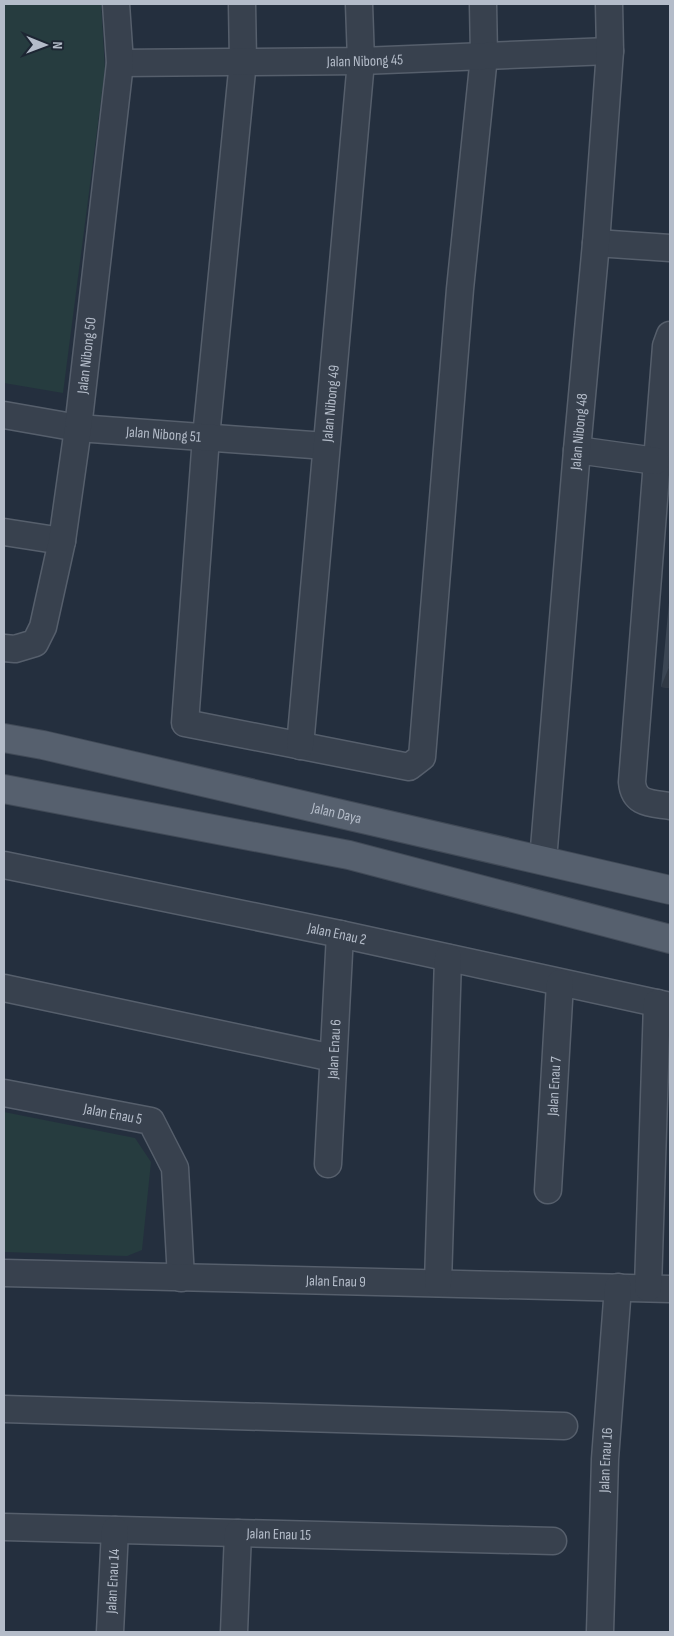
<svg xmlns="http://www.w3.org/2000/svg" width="674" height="1636" font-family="'Sofia Sans Condensed',sans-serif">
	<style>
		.green { fill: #263c3f }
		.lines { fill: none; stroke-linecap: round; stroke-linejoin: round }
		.minor-casing { stroke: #565f6c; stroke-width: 29 }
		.major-casing { stroke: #414a57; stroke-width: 30 }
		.minor { stroke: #38414e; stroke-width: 26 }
		.major { stroke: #56606e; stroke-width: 28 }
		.wall { fill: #3b4654 }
		.shaded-wall { fill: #303945 }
		.building { fill: #455162; stroke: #303945 }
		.labels { text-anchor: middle; stroke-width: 4; stroke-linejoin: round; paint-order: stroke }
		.street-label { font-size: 15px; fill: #b4bcc9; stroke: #1d2633 }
	</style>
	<rect width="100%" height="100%" fill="#242f3e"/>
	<g class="green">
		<polygon points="4,4 101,4 105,69 63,393 4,383"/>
		<polygon points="4,1112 135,1138 151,1162 142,1250 127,1256 4,1252"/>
	</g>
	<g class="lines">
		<g class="minor-casing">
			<g id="minor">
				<polyline points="242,4 243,61 206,437 185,723 409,767 422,757 460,289 484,56 483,4"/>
				<path id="s1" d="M 120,63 L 361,61 L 610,51"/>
				<polyline points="596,243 670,248"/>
				<path d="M 670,335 L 666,346 L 632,782 C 634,805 652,803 670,806"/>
				<path id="s2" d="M 4,415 L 78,428 L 326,446"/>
				<polyline points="577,450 656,461"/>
				<polyline points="4,532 62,541"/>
				<path id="s3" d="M 4,648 L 15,649 L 35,643 L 43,627 L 62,541 L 78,428 L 120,63 L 116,4"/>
				<path id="s4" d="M 300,746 L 361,61 L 359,4"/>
				<path id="s5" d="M 543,860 L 577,450 L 596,243 L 610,51 L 609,4"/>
				<path id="s6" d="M 4,865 L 340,934 L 670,1006"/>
				<polyline points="4,988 333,1058"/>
				<path id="s7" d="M 4,1093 L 151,1121 L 175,1168 L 181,1278"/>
				<path id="s8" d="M 328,1164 L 340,934"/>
				<path id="s9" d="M 548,1190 L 560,983"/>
				<path id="s10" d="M 4,1273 L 670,1289"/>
				<polyline points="438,1283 448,958"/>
				<polyline points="648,1288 657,1003"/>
				<polyline points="4,1409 564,1426"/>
				<path id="s11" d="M 4,1527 L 553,1541"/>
				<path id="s12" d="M 110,1632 L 115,1530"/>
				<polyline points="234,1632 238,1533"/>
				<path id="s13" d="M 600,1632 L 605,1459 L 618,1287"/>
			</g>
		</g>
		<g class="major-casing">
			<g id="major">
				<path id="s14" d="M 4,738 L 43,745 L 670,890"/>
				<polyline points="4,789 349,855 670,939"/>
			</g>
		</g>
		<use href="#minor" class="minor"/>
		<use href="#major" class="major"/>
	</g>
	<polygon class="wall" points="670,592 670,688 661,687"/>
	<polygon class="shaded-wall" points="669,667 670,667 670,688 661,687"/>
	<polygon class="building" points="670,649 670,667 669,667"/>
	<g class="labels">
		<g class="street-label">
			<text dy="5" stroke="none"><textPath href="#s1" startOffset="245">Jalan Nibong 45</textPath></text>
			<text dy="5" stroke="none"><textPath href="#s3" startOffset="325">Jalan Nibong 50</textPath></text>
			<text dy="5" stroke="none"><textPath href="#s4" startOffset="344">Jalan Nibong 49</textPath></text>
			<text dy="5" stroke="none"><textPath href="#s5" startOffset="430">Jalan Nibong 48</textPath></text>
			<text dy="5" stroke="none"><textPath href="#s2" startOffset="161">Jalan Nibong 51</textPath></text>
			<text dy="5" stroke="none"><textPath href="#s14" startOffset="341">Jalan Daya</textPath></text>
			<text dy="5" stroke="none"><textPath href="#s6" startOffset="340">Jalan Enau 2</textPath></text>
			<text dy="5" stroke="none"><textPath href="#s8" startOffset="115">Jalan Enau 6</textPath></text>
			<text dy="5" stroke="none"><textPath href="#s9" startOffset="104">Jalan Enau 7</textPath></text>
			<text dy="5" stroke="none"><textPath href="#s7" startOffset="111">Jalan Enau 5</textPath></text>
			<text dy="5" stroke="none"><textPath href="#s10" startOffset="332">Jalan Enau 9</textPath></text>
			<text dy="5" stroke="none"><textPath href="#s13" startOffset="172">Jalan Enau 16</textPath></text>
			<text dy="5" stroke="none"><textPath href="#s11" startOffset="275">Jalan Enau 15</textPath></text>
			<text dy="5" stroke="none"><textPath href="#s12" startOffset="51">Jalan Enau 14</textPath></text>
		</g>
	</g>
	<rect width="674" height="1636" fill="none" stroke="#b4bcc9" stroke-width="10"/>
	<g transform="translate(45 45) rotate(91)" stroke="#1d2633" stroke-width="4" paint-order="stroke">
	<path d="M0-4L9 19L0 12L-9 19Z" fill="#b4bcc9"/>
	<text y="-8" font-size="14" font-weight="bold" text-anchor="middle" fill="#b4bcc9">N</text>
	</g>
</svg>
